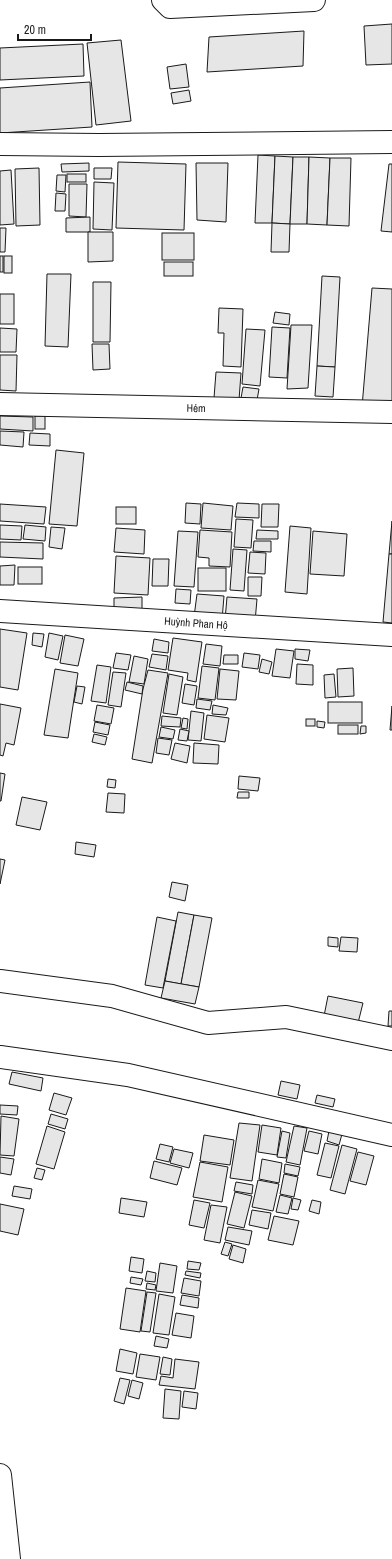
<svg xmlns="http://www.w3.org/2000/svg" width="392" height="1559" font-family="'Archivo Narrow',sans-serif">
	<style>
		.building { fill: #e6e6e6; stroke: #1a1a1a }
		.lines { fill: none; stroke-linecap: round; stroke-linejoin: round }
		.minor-casing { stroke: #1a1a1a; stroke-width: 24 }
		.tertiary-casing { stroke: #1a1a1a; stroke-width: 24 }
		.minor { stroke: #fff; stroke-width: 22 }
		.tertiary { stroke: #fff; stroke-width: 22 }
		.labels { text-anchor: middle; stroke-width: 3; stroke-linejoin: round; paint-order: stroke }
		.street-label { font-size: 11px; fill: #1a1a1a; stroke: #fff }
	</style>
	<rect width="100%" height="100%" fill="#fff"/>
	<g class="building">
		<polygon points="392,24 392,64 366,65 364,26"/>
		<polygon points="304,31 303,66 207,72 209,37"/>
		<polygon points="121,40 131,121 96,125 87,43"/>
		<polygon points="83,44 84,76 0,80 0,48"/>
		<polygon points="186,64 189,87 170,89 167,67"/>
		<polygon points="90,82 92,127 0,133 0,88"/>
		<polygon points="189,90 191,101 173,104 171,93"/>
		<polygon points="258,155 275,156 272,223 255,223"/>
		<polygon points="275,156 293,157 290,224 272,223"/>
		<polygon points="293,157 309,157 307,224 290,224"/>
		<polygon points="309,157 330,158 327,225 307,224"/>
		<polygon points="330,158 351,158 349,226 327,225"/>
		<polygon points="118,162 186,164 184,230 116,228"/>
		<polygon points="89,163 89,171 62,172 61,164"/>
		<polygon points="196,163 228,163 226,222 197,220"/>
		<polygon points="389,164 392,164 392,232 381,231"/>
		<polygon points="39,168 40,225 16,226 15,169"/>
		<polygon points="94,168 112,168 111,179 94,179"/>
		<polygon points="11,170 14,224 0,225 0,171"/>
		<rect x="67" y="174" width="19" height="8"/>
		<polygon points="57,175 66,175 65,192 56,191"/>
		<polygon points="94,182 114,183 112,230 93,229"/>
		<polygon points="69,184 87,184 86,217 69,216"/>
		<polygon points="56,193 66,194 65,211 55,211"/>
		<polygon points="90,217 90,232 66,232 66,218"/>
		<polygon points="272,223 290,224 289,252 271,252"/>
		<polygon points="0,228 6,228 5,252 0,252"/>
		<polygon points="88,232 113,232 113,261 88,262"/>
		<rect x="162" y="233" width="32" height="27"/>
		<rect x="0" y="256" width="3" height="16"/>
		<rect x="4" y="256" width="8" height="17"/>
		<rect x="164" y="262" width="29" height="14"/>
		<polygon points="47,274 71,274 68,347 45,346"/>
		<polygon points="322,276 340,277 335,367 317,366"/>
		<polygon points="93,282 111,282 110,342 93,342"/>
		<polygon points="372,288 392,289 392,408 362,407"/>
		<rect x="0" y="294" width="14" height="30"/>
		<polygon points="219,308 243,309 241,367 223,366 224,333 218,333"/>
		<polygon points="275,312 290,314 289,325 273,323"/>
		<polygon points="291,325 312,325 308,388 287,389"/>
		<polygon points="272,327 290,328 287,378 269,377"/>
		<polygon points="0,328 17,329 16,352 0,352"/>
		<polygon points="246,329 265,330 260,386 242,384"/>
		<polygon points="92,344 109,344 110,369 93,370"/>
		<polygon points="0,355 17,355 16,391 0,390"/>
		<polygon points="317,366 335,367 333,397 315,396"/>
		<polygon points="216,372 241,373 239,400 214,398"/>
		<polygon points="243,387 259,389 257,400 241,398"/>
		<polygon points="0,416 33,417 33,431 0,429"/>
		<rect x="35" y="416" width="10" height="13"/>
		<polygon points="0,431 24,432 23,447 0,445"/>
		<polygon points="30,433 50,434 50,446 29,445"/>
		<polygon points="56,450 84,453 77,526 49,524"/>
		<polygon points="186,503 201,504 200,524 185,523"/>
		<polygon points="203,503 233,506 231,530 201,528"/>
		<polygon points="237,503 259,504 259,518 235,517"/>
		<polygon points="0,504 46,507 44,524 0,521"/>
		<polygon points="262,504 279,504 278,527 261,527"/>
		<rect x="116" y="507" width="20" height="17"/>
		<polygon points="236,519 253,520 251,548 234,547"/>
		<polygon points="392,521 392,554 389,554"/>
		<polygon points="0,525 22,526 21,540 0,539"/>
		<polygon points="25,525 46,527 45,541 23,539"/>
		<polygon points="290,526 311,528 307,594 285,592"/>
		<polygon points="51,527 65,528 62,549 49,547"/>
		<polygon points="116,528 145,530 144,554 114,552"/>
		<polygon points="200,530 232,532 230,567 209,566 209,558 198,557"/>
		<polygon points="257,530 278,531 278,539 256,539"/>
		<polygon points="178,531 198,532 194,587 174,586"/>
		<polygon points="313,531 347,534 344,576 310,574"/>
		<polygon points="254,541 271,541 271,552 253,551"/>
		<polygon points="0,542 43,543 43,559 0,557"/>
		<polygon points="233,549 247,550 244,591 230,590"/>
		<polygon points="250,552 266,553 265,574 248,573"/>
		<polygon points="389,554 392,554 392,623 383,622"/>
		<polygon points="116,556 150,558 148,595 114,593"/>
		<polygon points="153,559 169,559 168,586 152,586"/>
		<polygon points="15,565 14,585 0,585 0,566"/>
		<rect x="18" y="567" width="24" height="17"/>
		<rect x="198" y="568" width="28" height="23"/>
		<polygon points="248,577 262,577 261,596 248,596"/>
		<polygon points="176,589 191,590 190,604 175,603"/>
		<polygon points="197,594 224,596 222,620 194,617"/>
		<polygon points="142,597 142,612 114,612 114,598"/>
		<polygon points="227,597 257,599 255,622 225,620"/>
		<polygon points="0,629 27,633 18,690 0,687"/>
		<polygon points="33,633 44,634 42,647 32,645"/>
		<polygon points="49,633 63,636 58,660 45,657"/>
		<polygon points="65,635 84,639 78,666 60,663"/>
		<polygon points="173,638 202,642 196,682 187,680 188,673 168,670"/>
		<polygon points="154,639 169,642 168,653 152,651"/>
		<polygon points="206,644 222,646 220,666 203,664"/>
		<polygon points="276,649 294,651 290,678 272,676"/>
		<polygon points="295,649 310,650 308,661 295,659"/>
		<polygon points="116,653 131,655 128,670 113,668"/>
		<polygon points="244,653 260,655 258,669 242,667"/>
		<polygon points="152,654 168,656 166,670 149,667"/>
		<polygon points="224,655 238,655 238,664 223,664"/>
		<polygon points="134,656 148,659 144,684 129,682"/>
		<polygon points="262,659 272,662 269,674 259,672"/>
		<polygon points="297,664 313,665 313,685 296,684"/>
		<polygon points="97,665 111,667 106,703 91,701"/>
		<polygon points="202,666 219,668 215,700 198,698"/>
		<polygon points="353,668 354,696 338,697 337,669"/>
		<polygon points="55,669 78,673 68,738 44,735"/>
		<polygon points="220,669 239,671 236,700 217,699"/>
		<polygon points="148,670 168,673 152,763 132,759 143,689"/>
		<polygon points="113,672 126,673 121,707 108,705"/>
		<polygon points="169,674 183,677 177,715 163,713"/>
		<polygon points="334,674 336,697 325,698 324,675"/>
		<polygon points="127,682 143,686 142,694 125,690"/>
		<polygon points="185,684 197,686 194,705 182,703"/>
		<polygon points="77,686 85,687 82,704 74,702"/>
		<polygon points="197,699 212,701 210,710 196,708"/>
		<rect x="328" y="702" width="34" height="21"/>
		<polygon points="0,704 21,708 14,745 6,743 3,756 0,755"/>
		<polygon points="97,705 114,708 111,724 94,721"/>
		<polygon points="213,705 228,708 226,715 212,714"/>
		<polygon points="392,706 392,730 390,730"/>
		<polygon points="191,711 204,713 201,741 188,740"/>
		<polygon points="207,715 229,718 225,742 204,739"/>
		<polygon points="162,716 181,718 180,727 161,726"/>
		<polygon points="183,718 188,719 187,729 181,728"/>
		<rect x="306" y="719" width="9" height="7"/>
		<polygon points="317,721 325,722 324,728 317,727"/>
		<polygon points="95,722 110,725 108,735 93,732"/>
		<rect x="338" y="725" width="20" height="9"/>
		<polygon points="361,726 366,726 366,733 360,734"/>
		<polygon points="161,727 175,730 173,739 159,737"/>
		<polygon points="180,729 189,731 187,741 178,740"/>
		<polygon points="94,734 107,737 105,745 92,742"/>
		<polygon points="158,738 172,740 169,755 156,753"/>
		<polygon points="175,743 190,746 187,763 171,759"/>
		<polygon points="194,743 219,745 218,764 193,763"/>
		<polygon points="0,773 5,774 1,801 0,801"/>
		<polygon points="239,776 260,778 258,791 238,789"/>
		<polygon points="108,779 116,780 115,788 107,787"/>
		<polygon points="238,792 249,792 249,798 237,798"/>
		<polygon points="108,793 125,794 124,813 106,812"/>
		<polygon points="22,797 47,802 40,830 16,825"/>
		<polygon points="76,842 96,845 94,857 75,854"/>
		<polygon points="0,859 5,860 0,884"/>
		<polygon points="172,882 188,885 185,901 169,897"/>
		<polygon points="178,912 194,915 181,984 165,981"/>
		<polygon points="194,915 212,918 199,987 181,984"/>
		<polygon points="157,917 176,921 163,988 145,985"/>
		<polygon points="328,937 338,938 338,947 328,946"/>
		<polygon points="341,937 358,938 357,952 339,951"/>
		<polygon points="165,981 199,987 195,1004 161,998"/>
		<polygon points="328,996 363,1003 358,1023 324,1016"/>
		<polygon points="389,1011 392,1011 392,1026 388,1026"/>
		<polygon points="12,1072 43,1078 41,1091 9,1084"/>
		<polygon points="281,1081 300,1085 297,1099 278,1095"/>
		<polygon points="54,1093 72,1098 66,1115 49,1110"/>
		<polygon points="317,1095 335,1099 333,1107 315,1103"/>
		<polygon points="0,1105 18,1106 17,1115 0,1114"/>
		<polygon points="51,1114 68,1119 65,1129 48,1124"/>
		<polygon points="1,1116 19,1119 14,1156 0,1155"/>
		<polygon points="239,1123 260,1125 252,1181 230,1178"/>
		<polygon points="262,1125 281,1128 277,1155 258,1152"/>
		<polygon points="47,1126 65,1132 54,1169 36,1164"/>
		<polygon points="294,1126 307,1128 300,1165 286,1162"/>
		<polygon points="282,1131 290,1133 286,1158 277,1157"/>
		<polygon points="309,1131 322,1134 318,1154 304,1151"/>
		<polygon points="329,1131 342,1134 339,1145 327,1141"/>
		<polygon points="204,1135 234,1140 230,1165 200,1161"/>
		<polygon points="325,1143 339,1146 331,1178 317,1175"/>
		<polygon points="160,1144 173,1147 169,1162 156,1159"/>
		<polygon points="342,1145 357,1149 345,1194 330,1190"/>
		<polygon points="174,1149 193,1153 189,1168 170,1163"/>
		<polygon points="358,1152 374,1156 366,1185 350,1181"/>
		<polygon points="0,1157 14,1159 11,1175 0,1173"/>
		<polygon points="262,1159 282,1163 279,1183 259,1179"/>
		<polygon points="154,1161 182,1168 177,1185 150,1178"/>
		<polygon points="200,1162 228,1167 222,1202 193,1197"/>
		<polygon points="285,1164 300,1167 298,1176 284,1173"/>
		<polygon points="37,1168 45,1170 42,1180 34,1178"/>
		<polygon points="284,1174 298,1177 294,1197 280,1194"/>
		<polygon points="258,1180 279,1184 273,1211 252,1207"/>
		<polygon points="236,1182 253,1185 252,1194 234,1191"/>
		<polygon points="14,1186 32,1189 30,1199 12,1196"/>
		<polygon points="235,1192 252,1196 244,1228 227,1224"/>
		<polygon points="280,1195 292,1198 288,1214 276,1212"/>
		<polygon points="121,1198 147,1202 144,1217 119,1213"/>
		<polygon points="293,1198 301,1200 298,1210 291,1209"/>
		<polygon points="194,1200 210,1203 204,1228 189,1225"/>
		<polygon points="312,1200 321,1202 319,1214 309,1211"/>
		<polygon points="0,1204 24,1209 18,1235 0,1231"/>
		<polygon points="211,1205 227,1207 220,1243 204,1240"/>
		<polygon points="252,1210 271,1213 268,1229 249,1225"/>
		<polygon points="274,1216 299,1221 293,1245 268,1240"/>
		<polygon points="228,1227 252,1231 249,1245 225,1240"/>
		<polygon points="225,1242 232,1244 228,1256 221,1254"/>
		<polygon points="233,1245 246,1249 243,1263 229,1259"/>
		<polygon points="131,1257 144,1259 142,1273 129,1271"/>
		<polygon points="188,1261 201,1263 199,1270 187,1269"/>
		<polygon points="160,1263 177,1266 173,1293 156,1291"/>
		<polygon points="147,1271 156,1273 155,1282 145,1281"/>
		<polygon points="186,1271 201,1273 200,1278 185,1275"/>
		<polygon points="131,1277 143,1279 141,1285 130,1283"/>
		<polygon points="184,1278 201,1281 199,1296 181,1293"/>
		<polygon points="147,1283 156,1285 155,1290 146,1289"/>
		<polygon points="126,1288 146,1291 140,1332 120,1329"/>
		<polygon points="147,1292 156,1293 150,1332 141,1331"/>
		<polygon points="159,1294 175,1297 169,1335 153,1333"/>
		<polygon points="182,1295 199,1298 198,1308 180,1305"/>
		<polygon points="176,1313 194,1316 191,1338 172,1335"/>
		<polygon points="156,1336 169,1339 167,1348 154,1346"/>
		<polygon points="120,1349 137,1353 133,1374 116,1371"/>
		<polygon points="140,1354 160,1357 156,1380 136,1377"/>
		<polygon points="163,1357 172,1359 170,1375 160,1374"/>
		<polygon points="175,1359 199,1362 195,1389 159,1385 161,1376 173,1378"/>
		<polygon points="120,1378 130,1380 124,1404 114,1401"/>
		<polygon points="132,1380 143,1383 139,1399 128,1396"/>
		<polygon points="165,1389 181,1391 179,1419 163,1418"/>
		<polygon points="184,1391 198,1393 196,1409 182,1407"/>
	</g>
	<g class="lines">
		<g class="minor-casing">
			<g id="minor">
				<polyline points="163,0 170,7 314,0"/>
				<polyline points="0,144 99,145 392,142"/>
				<polyline points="0,404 392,412"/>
				<polyline points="0,981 112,996 208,1023 286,1017 392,1039"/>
				<polyline points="0,1057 128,1075 392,1135"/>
			</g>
		</g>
		<g class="tertiary-casing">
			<g id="tertiary">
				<polyline points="0,611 392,635"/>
				<polyline points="0,1475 9,1559"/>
			</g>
		</g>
		<use href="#minor" class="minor"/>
		<use href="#tertiary" class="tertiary"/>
	</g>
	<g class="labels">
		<g class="street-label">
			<text transform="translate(196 408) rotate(1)" y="4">Hẻm</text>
			<text transform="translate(196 623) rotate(4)" y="4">Huỳnh Phan Hộ</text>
		</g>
	</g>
	<path d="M18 34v6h73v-6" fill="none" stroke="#1a1a1a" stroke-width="2"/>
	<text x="24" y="34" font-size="12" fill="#1a1a1a" stroke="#ffffff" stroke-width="3" paint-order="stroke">20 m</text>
</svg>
